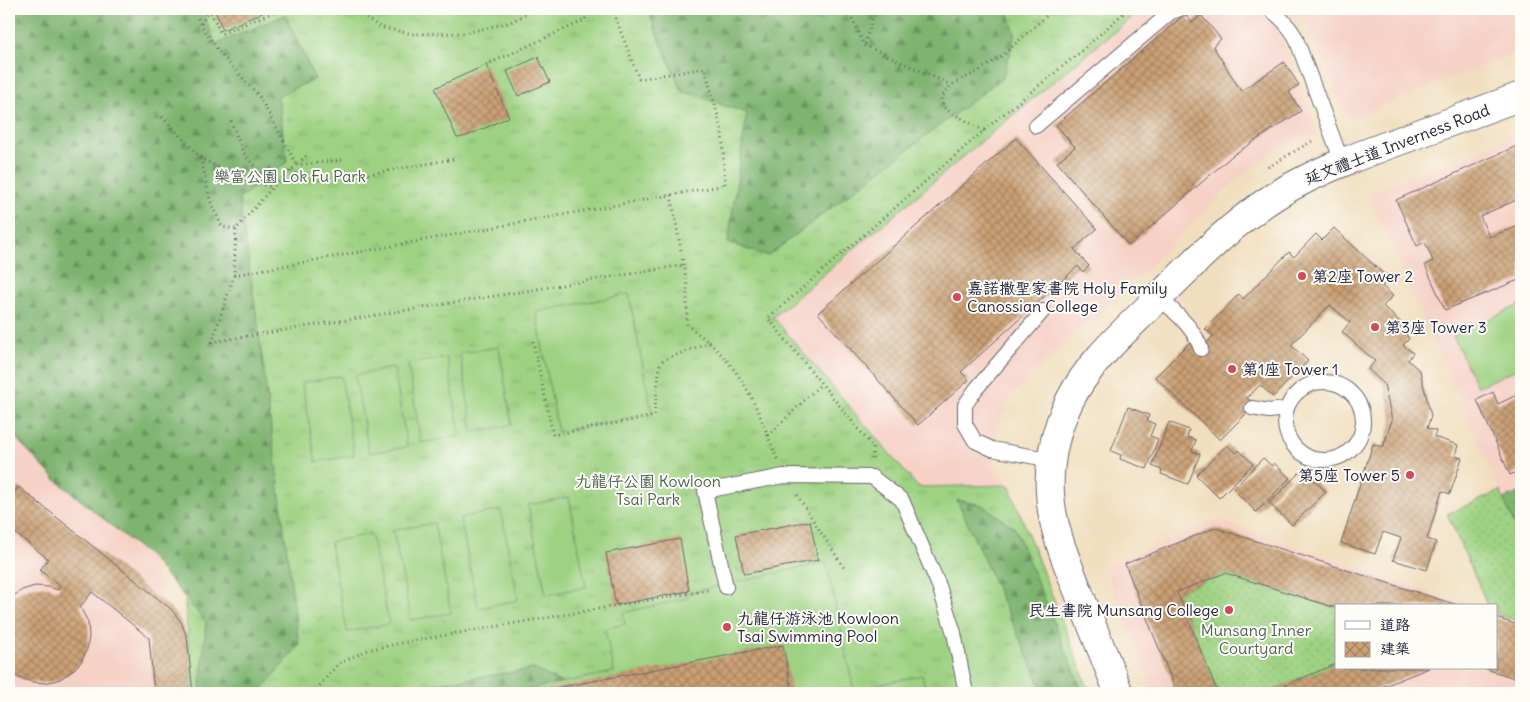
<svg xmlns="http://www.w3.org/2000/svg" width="1530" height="702" font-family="Delius,'LXGW WenKai TC',sans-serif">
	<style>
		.built { fill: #f6d1c6 }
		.grass { fill: url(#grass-tufts); stroke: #607a5e }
		.forest { fill: url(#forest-firs); stroke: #506b56 }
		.garden { fill: url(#garden-dots); stroke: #607a5e }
		.pitch { fill: #9ed282; stroke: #607a5e }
		.building { fill: url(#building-cross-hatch) }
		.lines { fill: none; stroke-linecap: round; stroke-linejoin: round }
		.lane-casing { stroke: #6a6469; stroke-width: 16 }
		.street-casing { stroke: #6a6469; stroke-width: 30 }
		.path { stroke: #6a6469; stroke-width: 3; stroke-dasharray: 1 4; stroke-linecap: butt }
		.lane { stroke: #fff; stroke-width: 14 }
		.street { stroke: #fff; stroke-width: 28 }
		.poi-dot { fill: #d1495b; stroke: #fdfcf7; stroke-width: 2 }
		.labels { text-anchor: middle; stroke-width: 4; stroke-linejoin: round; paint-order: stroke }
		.street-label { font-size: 16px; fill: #22223b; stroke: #fdfcf7 }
		.park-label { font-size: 16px; fill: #4d6054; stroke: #fdfcf7 }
		.poi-label { font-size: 16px; fill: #22223b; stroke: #fdfcf7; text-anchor: start }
	</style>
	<defs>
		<pattern id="grass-tufts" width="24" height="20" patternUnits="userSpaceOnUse" patternTransform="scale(1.25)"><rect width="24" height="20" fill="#9ed282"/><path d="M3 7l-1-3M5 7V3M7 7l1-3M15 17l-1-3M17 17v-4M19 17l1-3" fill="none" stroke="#88b471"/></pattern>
		<pattern id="forest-firs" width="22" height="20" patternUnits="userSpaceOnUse" patternTransform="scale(1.25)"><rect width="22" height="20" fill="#7eb470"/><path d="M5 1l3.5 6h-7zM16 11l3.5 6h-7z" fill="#67925d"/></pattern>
		<pattern id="garden-dots" width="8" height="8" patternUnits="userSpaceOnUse" patternTransform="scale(1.25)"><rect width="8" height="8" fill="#9ed282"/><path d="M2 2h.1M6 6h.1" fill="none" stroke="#88b471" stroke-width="1.8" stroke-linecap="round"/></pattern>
		<pattern id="building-cross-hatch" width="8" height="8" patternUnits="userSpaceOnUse" patternTransform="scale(1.25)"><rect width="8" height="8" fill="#cba075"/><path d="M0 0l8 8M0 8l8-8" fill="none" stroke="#a48261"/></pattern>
	</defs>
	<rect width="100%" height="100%" fill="#fdfcf7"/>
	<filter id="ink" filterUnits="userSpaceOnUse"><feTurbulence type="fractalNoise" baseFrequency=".02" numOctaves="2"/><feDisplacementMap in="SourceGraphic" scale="10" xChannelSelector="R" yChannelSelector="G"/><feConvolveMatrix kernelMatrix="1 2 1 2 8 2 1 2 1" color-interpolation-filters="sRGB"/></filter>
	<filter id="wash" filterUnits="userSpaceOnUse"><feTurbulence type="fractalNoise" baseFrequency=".0096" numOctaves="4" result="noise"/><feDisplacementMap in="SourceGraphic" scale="20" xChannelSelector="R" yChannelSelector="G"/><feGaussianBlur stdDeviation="1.12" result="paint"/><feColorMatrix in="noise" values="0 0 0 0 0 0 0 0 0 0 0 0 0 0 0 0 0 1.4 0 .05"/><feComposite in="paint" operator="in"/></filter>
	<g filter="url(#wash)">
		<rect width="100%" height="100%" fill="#f1debe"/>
		<g class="built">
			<polygon points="1142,9 1521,9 1521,50 1348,120 1304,14 1294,18 1278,34 1293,64 1317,131 1295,141 1274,152 1254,166 1236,181 1139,276 1030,376 1013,394 1001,417 992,449 993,465 1009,485 918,488 773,317 1007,120"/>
			<polygon points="1521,134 1521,532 1519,533 1368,193"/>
			<polygon points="9,431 55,479 150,558 166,602 176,615 187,637 193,693 9,693"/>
			<polygon points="1217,520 1472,606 1336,606 1336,668 1496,668 1496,614 1521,622 1521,693 1154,693 1104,566"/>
		</g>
		<polygon class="grass" points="81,9 1142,9 1007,120 773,317 918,487 1009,485 1090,693 193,693 185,605 212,359"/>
		<g class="forest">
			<polygon points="9,9 201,9 216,44 285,15 315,79 278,96 287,162 239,199 257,318 299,645 259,693 200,693 206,622 151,558 55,479 9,431"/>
			<polygon points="648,9 1007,9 1015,34 1003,77 768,256 728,243 747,113 682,91 655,29"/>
			<polygon points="1521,492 1521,532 1519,533 1503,499"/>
			<polygon points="957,500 982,505 1015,528 1083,693 1044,693"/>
			<polygon points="534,669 574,689 570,693 350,693 360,687 397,689"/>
		</g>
		<g class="garden">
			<polygon points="1500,491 1518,533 1521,532 1521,622 1496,614 1496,606 1488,606 1447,514"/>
			<polygon points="1225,573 1336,608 1336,664 1266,693 1218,693 1177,592"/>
		</g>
		<g class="pitch">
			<polygon points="629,294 652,414 558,432 536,312"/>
			<polygon points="1521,304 1521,367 1477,387 1453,336"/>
			<polygon points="499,347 512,425 473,432 460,353"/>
			<polygon points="447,358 460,436 421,443 408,364"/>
			<polygon points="394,368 407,447 369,453 355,375"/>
			<polygon points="341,376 354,455 316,462 302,383"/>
			<polygon points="569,497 586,587 546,595 528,505"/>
			<polygon points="501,510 518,600 478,608 460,518"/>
			<polygon points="434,523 451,613 411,620 393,530"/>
			<polygon points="371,534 389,624 347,632 330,542"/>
			<polygon points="826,562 854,690 922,675 926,693 527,693 527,690 614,672 605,629 625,624 623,613 688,598 687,593"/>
		</g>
		<g id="blocks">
			<g class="building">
				<polygon points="214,9 271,9 223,30"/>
				<polygon points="1185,14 1192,23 1201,15 1221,39 1213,46 1241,91 1284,62 1299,85 1289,92 1301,111 1233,155 1129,246 1057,162 1075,147 1056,125"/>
				<polygon points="538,57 550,82 518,96 507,71"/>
				<polygon points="486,65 509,117 467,136 457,138 435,88"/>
				<polygon points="1016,138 1097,229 1074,249 1089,266 1083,272 1078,266 961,372 969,380 918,425 818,313"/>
				<polygon points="1521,144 1521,198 1480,216 1489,237 1521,225 1521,279 1445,310 1425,265 1433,261 1425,242 1417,246 1396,200"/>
				<polygon points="1334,228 1389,279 1382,286 1393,296 1383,306 1401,323 1409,339 1403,345 1413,353 1408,360 1420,371 1431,416 1427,428 1436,431 1434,437 1458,445 1455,456 1462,458 1450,494 1442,491 1427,539 1436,542 1427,570 1393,560 1401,538 1383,532 1375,554 1341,543 1373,444 1383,447 1392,420 1384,384 1368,369 1375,361 1342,332 1350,322 1330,305 1291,345 1308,361 1273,397 1260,385 1247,398 1255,405 1220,440 1155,377 1192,340 1201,349 1213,336 1205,329 1239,294 1243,299 1289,252 1294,257 1316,234 1322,240"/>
				<polygon points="1493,392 1498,404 1521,393 1521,470 1510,475 1477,400"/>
				<polygon points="1128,407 1149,415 1147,421 1155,424 1150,436 1158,439 1147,469 1120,459 1121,455 1111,451"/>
				<polygon points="1169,422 1189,430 1187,437 1196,440 1192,451 1200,454 1188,484 1161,474 1162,470 1152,466"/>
				<polygon points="1227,445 1236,453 1239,450 1253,464 1219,498 1196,475"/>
				<polygon points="1263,458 1272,466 1274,463 1290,478 1256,512 1233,489"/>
				<polygon points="1300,472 1308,480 1311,477 1326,492 1292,525 1269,503"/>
				<polygon points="19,487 171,609 181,622 187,637 193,693 154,693 149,638 92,592 80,607 88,622 89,636 87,649 81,662 71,672 60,679 46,683 33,682 19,678 9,671 9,599 22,590 35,586 49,587 58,590 60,586 40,570 48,559 14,532 9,533 9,499"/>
				<polygon points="810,521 818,560 744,574 736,535"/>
				<polygon points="1215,528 1457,605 1457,606 1336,606 1336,608 1225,573 1177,592 1218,693 1177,693 1125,564"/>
				<polygon points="680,539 689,591 616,605 606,553"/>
				<polygon points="1496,618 1521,626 1521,680 1486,669 1496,668"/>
				<polygon points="783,645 792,693 541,693 540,691"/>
				<polygon points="1336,664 1336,668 1429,668 1367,693 1266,693"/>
			</g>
		</g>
	</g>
	<g filter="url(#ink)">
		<use href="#blocks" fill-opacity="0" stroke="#6a6469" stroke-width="1"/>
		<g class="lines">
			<g class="lane-casing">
				<g id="lane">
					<path d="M 1269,9 C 1280,16 1288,25 1295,36 L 1342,162"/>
					<polyline points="1036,126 1171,12 1180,9"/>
					<path d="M 1159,297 C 1175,313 1194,327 1201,349"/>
					<polyline points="1043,311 976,389 965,405 965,424 975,441 992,449 1052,460"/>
					<circle cx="1324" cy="421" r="39"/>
					<polyline points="1252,408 1269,411 1285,409"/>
					<polyline points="726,587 705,491 784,476 872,477 902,500 939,586 954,633 966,693"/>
				</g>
			</g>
			<g class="street-casing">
				<path id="street" d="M 1119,693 C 1106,661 1093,629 1080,596 C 1067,562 1052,530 1050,493 C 1048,462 1056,427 1070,400 C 1089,362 1122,334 1152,304 C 1198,259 1243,210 1302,181 C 1333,165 1366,153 1399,141 C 1440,126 1480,111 1521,96"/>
			</g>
			<g class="path">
				<polyline points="194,9 201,25 219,52 259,96 297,165 306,156"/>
				<polyline points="354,9 380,27 412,34 464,33 509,23 535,9"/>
				<polyline points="848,9 864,45 951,85"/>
				<polyline points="201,24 206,15 211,13 221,34 281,9"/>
				<polyline points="865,44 873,16 890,9"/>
				<polyline points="486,65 585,20 588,9"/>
				<polyline points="162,117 201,158 234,176 272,188"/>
				<polyline points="231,121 243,152 272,188"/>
				<polyline points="984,131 944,108 941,98 951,85 979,71 1004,54 1054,9"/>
				<polyline points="201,158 210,200 222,227 236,229"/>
				<polyline points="342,160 297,165 272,188 236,229 234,275 212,342 684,265"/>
				<polyline points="1268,167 1314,140"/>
				<polyline points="291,171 308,180 335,180 454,159"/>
				<path d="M 671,195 L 687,284 L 687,325 C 732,358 748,384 768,436"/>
				<polyline points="234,275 725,185 722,131 705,68 639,79 612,9"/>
				<polyline points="533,341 553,435 654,416 660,365 663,360 710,342"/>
				<polyline points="777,459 768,436 821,384"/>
				<polyline points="872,459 873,447 768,318 995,121 1078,54 1128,9"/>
				<polyline points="797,495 844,568"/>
				<polyline points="313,693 338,664 368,650 406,642 708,590"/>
			</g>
			<use href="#lane" class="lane"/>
			<use href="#street" class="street"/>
		</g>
	</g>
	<g class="poi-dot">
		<circle cx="1302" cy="276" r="5"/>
		<circle cx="957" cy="297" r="5"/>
		<circle cx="1375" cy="327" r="5"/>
		<circle cx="1232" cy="369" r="5"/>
		<circle cx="1410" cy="475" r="5"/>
		<circle cx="1229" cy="610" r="5"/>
		<circle cx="727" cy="627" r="5"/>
	</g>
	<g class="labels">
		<g class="street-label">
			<text transform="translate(1397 144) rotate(-21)" y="6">延文禮士道 Inverness Road</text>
		</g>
		<g class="park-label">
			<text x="290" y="182">樂富公園 Lok Fu Park</text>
			<text x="648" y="487">九龍仔公園 Kowloon<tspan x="648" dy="18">Tsai Park</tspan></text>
			<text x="1256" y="636">Munsang Inner<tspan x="1256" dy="18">Courtyard</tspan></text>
		</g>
		<g class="poi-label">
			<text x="1312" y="282">第2座 Tower 2</text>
			<text x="967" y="294">嘉諾撒聖家書院 Holy Family<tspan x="967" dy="18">Canossian College</tspan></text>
			<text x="1385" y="333">第3座 Tower 3</text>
			<text x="1242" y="375">第1座 Tower 1</text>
			<text x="1400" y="481" text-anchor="end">第5座 Tower 5</text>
			<text x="1219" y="616" text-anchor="end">民生書院 Munsang College</text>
			<text x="737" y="624">九龍仔游泳池 Kowloon<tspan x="737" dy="18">Tsai Swimming Pool</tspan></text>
		</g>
	</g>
	<rect width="1530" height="702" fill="none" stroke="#fdfcf7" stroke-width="30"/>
	<rect x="1335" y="604" width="162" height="65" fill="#fdfcf7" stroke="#a5a5ac"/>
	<rect x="1345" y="621" width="25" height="8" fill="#ffffff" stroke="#a5a5ac"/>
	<text x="1380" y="630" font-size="15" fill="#22223b">道路</text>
	<rect x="1345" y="642" width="25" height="15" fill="url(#building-cross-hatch)" stroke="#a5a5ac"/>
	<text x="1380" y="654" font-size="15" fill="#22223b">建築</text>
</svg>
